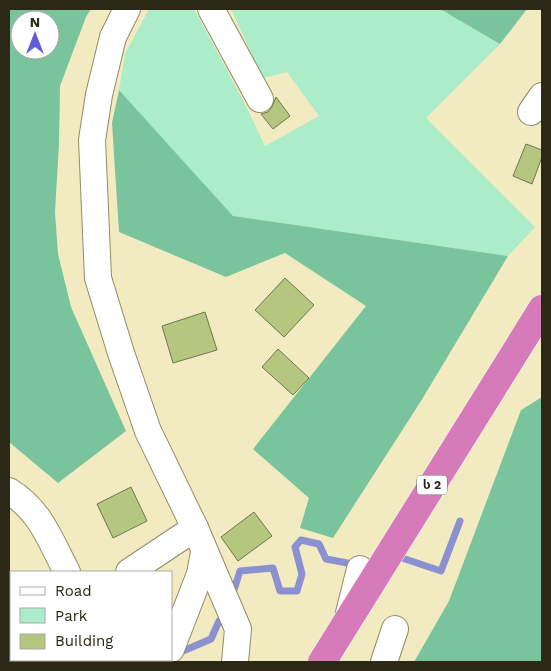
<svg xmlns="http://www.w3.org/2000/svg" width="551" height="671" font-family="'Work Sans','Noto Sans Georgian',sans-serif">
	<style>
		.green { fill: #aaedc8 }
		.forest { fill: #79c49c; fill-rule: evenodd }
		.lines { fill: none; stroke-linecap: round; stroke-linejoin: round }
		.stream { stroke: #8a90d0; stroke-width: 7 }
		.building { fill: #b5c67f; stroke: #6d7752 }
		.minor-casing { stroke: #918b64; stroke-width: 28 }
		.minor { stroke: #fff; stroke-width: 26 }
		.highway-bridge-casing { stroke: #fff; stroke-width: 29; stroke-linecap: butt }
		.highway-bridge { stroke: #d57bb9; stroke-width: 28 }
		.labels { text-anchor: middle; stroke-width: 4; stroke-linejoin: round; paint-order: stroke }
		.shield { fill: #fff; stroke: #6b685d; stroke-width: 1 }
		.shield-label { font-size: 12px; font-weight: bold; fill: #2b2818 }
	</style>
	<rect width="100%" height="100%" fill="#f2ebc1"/>
	<polygon class="green" points="149,9 194,9 245,104 265,146 319,116 287,72 263,78 231,9 440,9 500,44 426,118 535,227 508,256 233,216 119,90 125,54"/>
	<g class="forest">
		<path d="M 9,9 L 91,9 L 86,17 L 60,86 L 59,144 L 55,212 L 58,254 L 71,307 L 126,431 L 58,483 L 9,442 ZM 20,20 L 50,20 L 50,50 L 20,50 Z"/>
		<polygon points="440,9 527,9 500,44"/>
		<polygon points="119,90 233,216 508,256 421,401 333,538 300,528 309,498 253,449 366,306 285,253 226,277 119,232 112,123"/>
		<polygon points="542,397 542,662 414,662 449,601 521,410"/>
	</g>
	<g class="lines">
		<g class="stream">
			<polyline points="395,560 399,557 441,571 460,521"/>
			<polyline points="234,596 233,593 240,571 273,568 280,591 297,591 302,574 295,547 301,540 319,544 326,559 358,565"/>
			<polyline points="176,654 211,639 219,621 228,619"/>
			<polyline points="36,662 37,660"/>
		</g>
	</g>
	<g class="building">
		<polygon points="276,97 290,116 273,129 261,114 268,112 272,107"/>
		<polygon points="526,144 542,150 542,157 532,184 513,176"/>
		<polygon points="285,278 314,305 284,337 255,310"/>
		<polygon points="205,312 217,350 173,363 162,326"/>
		<polygon points="278,349 309,378 293,395 262,367"/>
		<polygon points="131,487 147,521 113,538 97,504"/>
		<polygon points="254,512 272,536 238,561 221,537"/>
	</g>
	<g class="lines">
		<g class="minor-casing">
			<g id="minor">
				<polyline points="127,9 113,37 99,95 92,140 98,278 121,353 148,431 195,528 238,629 235,662"/>
				<polyline points="211,9 260,99"/>
				<polyline points="531,112 542,96"/>
				<path d="M 9,491 C 41,511 50,540 67,572"/>
				<polyline points="129,572 195,528"/>
				<polyline points="349,613 360,569"/>
				<polyline points="171,649 200,574 204,552"/>
				<polyline points="384,662 395,629"/>
			</g>
		</g>
		<use href="#minor" class="minor"/>
		<g class="highway-bridge-casing">
			<polyline id="highway-bridge" points="322,662 542,309"/>
		</g>
		<use href="#highway-bridge" class="highway-bridge"/>
	</g>
	<g class="labels">
		<rect class="shield" x="417" y="475.5" width="30" height="19" rx="4"/>
		<g class="shield-label">
			<text x="432" y="489">ს 2</text>
		</g>
	</g>
	<rect width="551" height="671" fill="none" stroke="#2b2818" stroke-width="20"/>
	<rect x="10" y="571" width="162" height="90" fill="#ffffff" stroke="#aaa9a3"/>
	<rect x="20" y="587" width="25" height="8" fill="#ffffff" stroke="#aaa9a3"/>
	<text x="55" y="596" font-size="15" fill="#2b2818">Road</text>
	<rect x="20" y="608" width="25" height="15" fill="#aaedc8" stroke="#aaa9a3"/>
	<text x="55" y="621" font-size="15" fill="#2b2818">Park</text>
	<rect x="20" y="634" width="25" height="15" fill="#b5c67f" stroke="#aaa9a3"/>
	<text x="55" y="646" font-size="15" fill="#2b2818">Building</text>
	<g transform="translate(35 35)"><circle r="24" fill="#ffffff" stroke="#aaa9a3"/>
	<path d="M0-4L9 19L0 12L-9 19Z" fill="#615ed7"/>
	<text y="-8" font-size="14" font-weight="bold" text-anchor="middle" fill="#2b2818">N</text>
	</g>
</svg>
